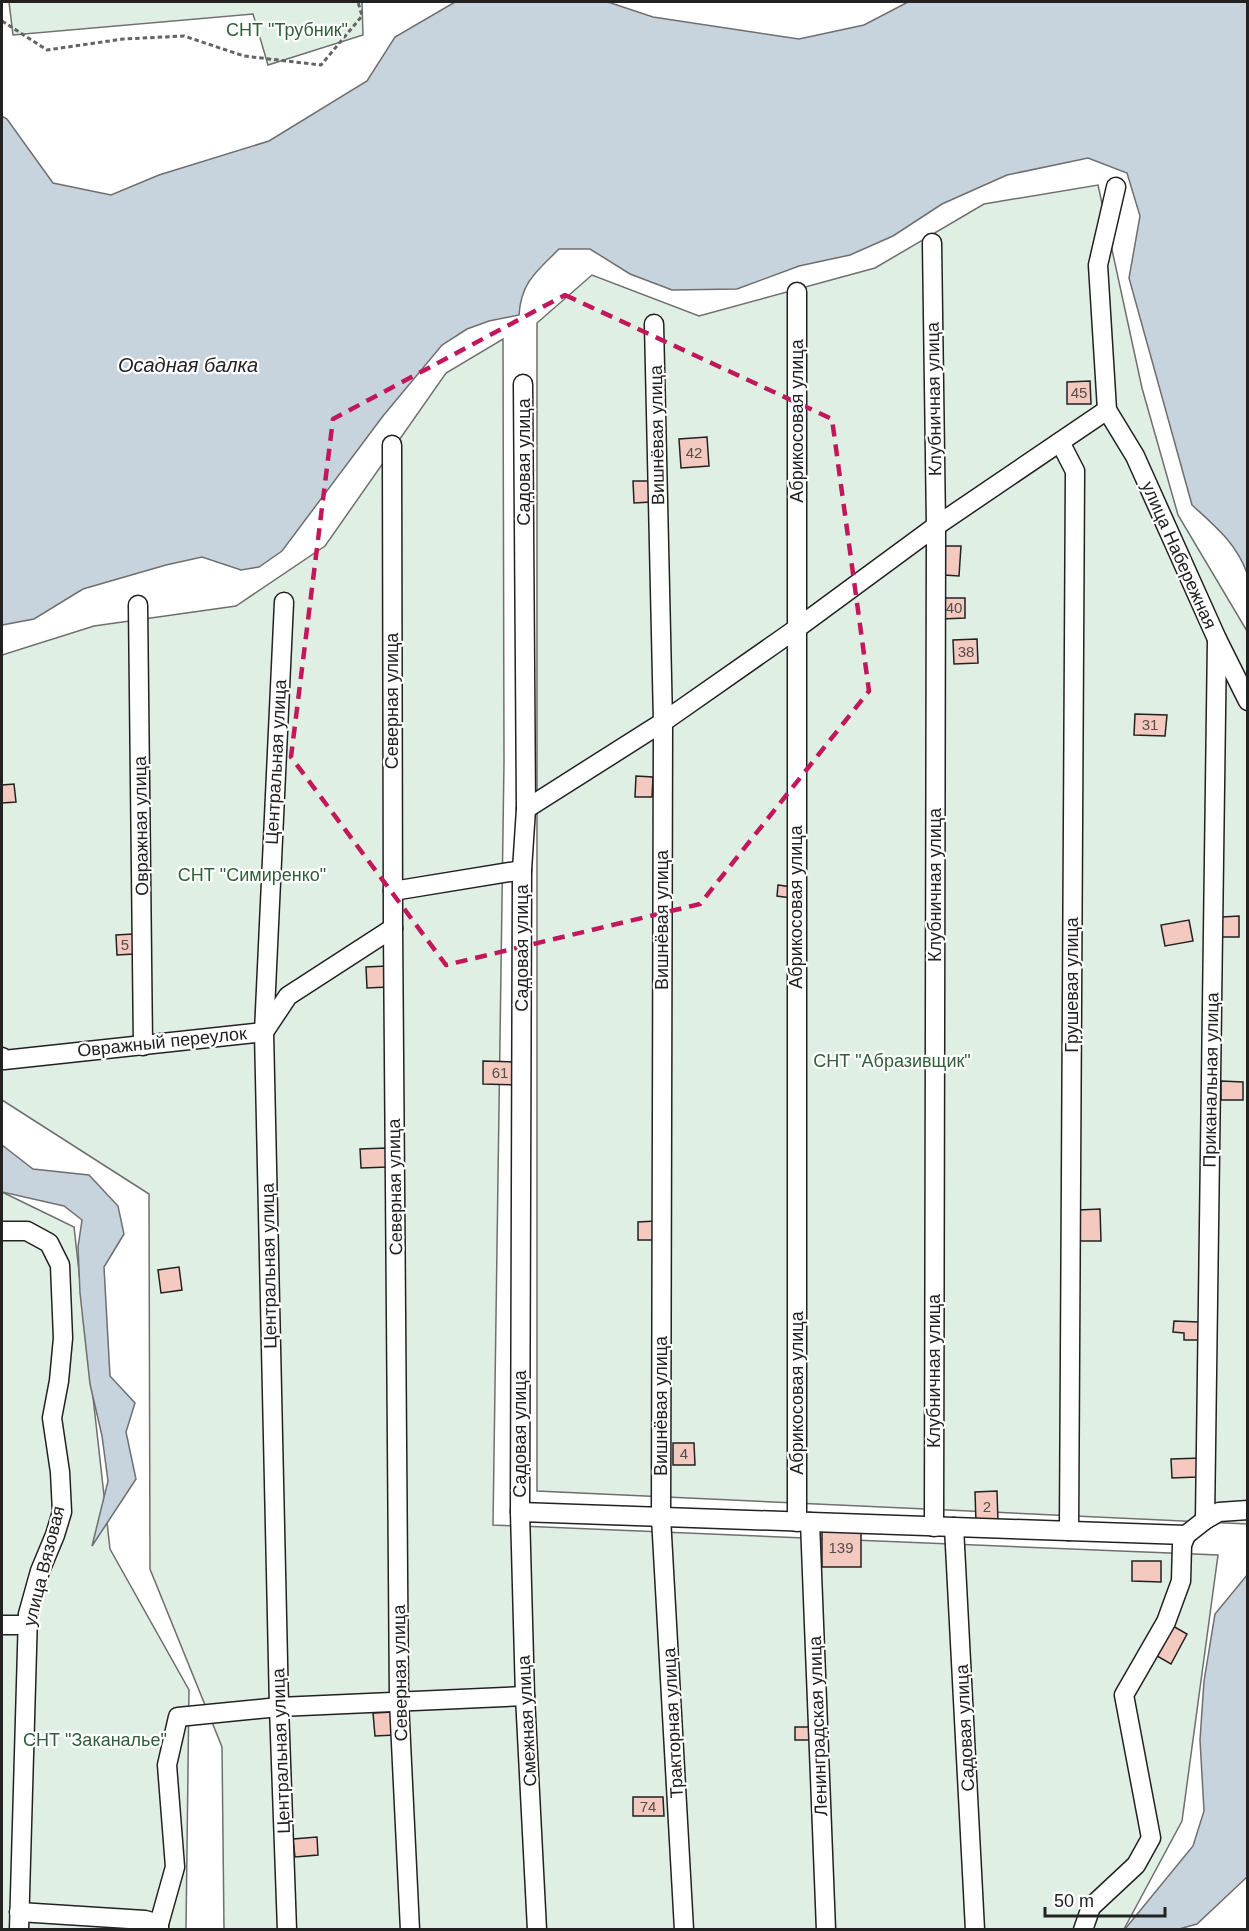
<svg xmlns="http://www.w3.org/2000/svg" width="1249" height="1931" font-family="Arial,sans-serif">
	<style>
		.green { fill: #e0efe3; stroke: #6f6f6f; stroke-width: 1.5 }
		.water { fill: #c7d3dd; stroke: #6f6f6f; stroke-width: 1.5 }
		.building { fill: #f3c9c0; stroke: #222; stroke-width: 1.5 }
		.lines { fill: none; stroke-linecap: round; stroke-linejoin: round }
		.minor-casing { stroke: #222; stroke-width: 21 }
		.path { stroke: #646464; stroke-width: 3; stroke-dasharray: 4.5 3; stroke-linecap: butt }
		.minor { stroke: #fff; stroke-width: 18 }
		.marked { fill: none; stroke: #c2185b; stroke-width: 4.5; stroke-dasharray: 12 8; stroke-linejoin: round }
		.labels { text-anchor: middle; stroke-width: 4.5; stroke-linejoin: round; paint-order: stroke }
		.number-label { font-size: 15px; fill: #564c4a }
		.park-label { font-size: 18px; fill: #2f5e38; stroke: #fff }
		.street-label { font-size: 18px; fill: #222; stroke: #fff }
		.water-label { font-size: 20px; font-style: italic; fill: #222; stroke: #fff }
	</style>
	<rect width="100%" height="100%" fill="#fff"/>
	<g class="green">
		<polygon points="9,2 362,2 363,35 268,65 253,14 13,35"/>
		<polygon points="1098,185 1142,388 1178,515 1247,631 1247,1524 537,1491 537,323 592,275 699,316 875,268 984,204"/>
		<polygon points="503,339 504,762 493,1525 1218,1555 1182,1821 1124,1929 224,1929 222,1747 150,1569 149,1194 2,1100 2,655 94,626 236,606 325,546 446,373"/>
		<polygon points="2,1192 74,1227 110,1549 189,1690 186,1929 2,1929"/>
	</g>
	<g class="water">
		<path d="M 455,2 L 608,2 L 653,17 L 799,39 L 864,25 L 908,2 L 1247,2 L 1247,573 C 1236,543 1215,526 1192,505 L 1129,278 L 1140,216 L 1127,173 L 1088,158 L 1007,175 L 942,204 L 893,236 L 850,255 L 799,266 L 737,289 L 672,290 L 630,274 L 590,249 L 559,249 C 537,271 521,282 519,315 L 489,321 L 467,329 L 442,345 L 383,416 L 282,551 L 259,567 L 241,570 L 202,557 L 166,565 L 83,589 L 34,619 L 2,625 L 2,116 L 7,119 L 53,183 L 111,195 L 159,175 L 269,141 L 367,81 L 395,37 Z"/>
		<polygon points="2,1145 33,1169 89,1175 118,1206 124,1234 104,1267 110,1376 135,1403 126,1432 136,1479 92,1546 108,1481 102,1436 90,1384 80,1293 78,1247 82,1220 64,1206 2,1192"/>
		<polygon points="1247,1575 1247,1877 1197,1924 1179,1929 1125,1929 1193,1846 1204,1811 1200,1740 1204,1681 1215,1614"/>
	</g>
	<g class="building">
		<polygon points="1090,381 1091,404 1067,404 1067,382"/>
		<polygon points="707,437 709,466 681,468 679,439"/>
		<polygon points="633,481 652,481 652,502 634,503"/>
		<polygon points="945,546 961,546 959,576 944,575"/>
		<polygon points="942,598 965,598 965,618 942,619"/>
		<polygon points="977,639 978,663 954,664 953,640"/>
		<polygon points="1135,714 1167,715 1165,736 1134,735"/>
		<polygon points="636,776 653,777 652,797 635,797"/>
		<polygon points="14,784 16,802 2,803 2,785"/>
		<polygon points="778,885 792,887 791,898 777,896"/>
		<polygon points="1239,916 1239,937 1222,937 1222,917"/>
		<polygon points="1189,920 1193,941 1165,946 1161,925"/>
		<polygon points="133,934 134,954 117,955 116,935"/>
		<polygon points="387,966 388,987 367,988 366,967"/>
		<polygon points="483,1061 516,1062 516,1085 483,1084"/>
		<polygon points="1221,1081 1243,1082 1243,1100 1221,1100"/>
		<polygon points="387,1148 388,1167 361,1168 360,1149"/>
		<polygon points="1100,1209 1101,1241 1079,1241 1078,1210"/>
		<polygon points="656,1221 656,1240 638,1240 638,1222"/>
		<polygon points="179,1267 182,1290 161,1293 158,1270"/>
		<polygon points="1174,1321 1199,1322 1198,1340 1184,1340 1184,1333 1173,1332"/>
		<polygon points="673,1443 694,1443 695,1465 673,1465"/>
		<polygon points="1202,1458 1197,1477 1172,1478 1171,1459"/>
		<polygon points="997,1491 998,1522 976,1523 975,1492"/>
		<rect x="822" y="1530" width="39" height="37"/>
		<polygon points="1132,1561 1161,1561 1161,1582 1132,1581"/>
		<polygon points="1166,1622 1187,1634 1171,1664 1150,1652"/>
		<polygon points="394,1712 395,1735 375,1736 373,1713"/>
		<rect x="795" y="1727" width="15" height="13"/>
		<polygon points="633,1797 663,1797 664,1816 633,1816"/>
		<polygon points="317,1837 318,1855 295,1857 293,1839"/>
	</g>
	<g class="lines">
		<g class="minor-casing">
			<g id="minor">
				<polyline points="1116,187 1098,265 1107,410 1135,456 1217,639 1248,701"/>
				<polyline points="932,243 936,526 934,1527"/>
				<polyline points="654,324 663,722 661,1517 684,1930"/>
				<polyline points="523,384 526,809 522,870 520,1512 525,1696 537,1930"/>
				<polyline points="1060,442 1075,471 1069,1531"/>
				<polyline points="392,445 393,928 399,1701 410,1930"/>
				<polyline points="284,602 264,1032 279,1707 287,1930"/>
				<polyline points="138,605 143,1046"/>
				<polyline points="526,809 663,722 796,629 936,526 1107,410"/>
				<polyline points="393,891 522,870"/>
				<polyline points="2,1057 4,1060 264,1032 288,996 393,928"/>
				<polyline points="2,1231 27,1231 49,1243 60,1265 63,1338 59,1381 52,1418 60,1472 62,1512 55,1535 40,1571 28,1614 19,1930"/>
				<polyline points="520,1512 1186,1535"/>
				<polyline points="1205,1520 1217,639"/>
				<polyline points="797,1522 797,292"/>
				<polyline points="810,1522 826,1930"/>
				<polyline points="954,1527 975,1930"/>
				<polyline points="2,1625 27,1625"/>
				<polyline points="19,1912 145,1920 159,1924"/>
				<polyline points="159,1930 159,1924 175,1867 167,1765 178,1717 279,1707 525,1696"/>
				<polyline points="1083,1930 1091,1907 1136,1865 1151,1838 1124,1695 1166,1622 1181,1581 1182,1545 1186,1535 1205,1520 1219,1512 1248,1510"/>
			</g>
		</g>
		<polyline class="path" points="2,21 47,50 123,39 184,36 244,56 321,65 362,16 358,2"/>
		<use href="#minor" class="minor"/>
	</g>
	<path class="marked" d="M 565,295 L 832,419 L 869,691 L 700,904 L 446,965 L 291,757 L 333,419 Z"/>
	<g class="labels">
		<g class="number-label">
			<text x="1079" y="398">45</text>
			<text x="694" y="458">42</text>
			<text x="954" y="613">40</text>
			<text x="966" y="657">38</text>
			<text x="1150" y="730">31</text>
			<text x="125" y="950">5</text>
			<text x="500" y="1078">61</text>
			<text x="684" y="1459">4</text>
			<text x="987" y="1512">2</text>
			<text x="841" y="1553">139</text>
			<text x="648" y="1812">74</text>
		</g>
		<g class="park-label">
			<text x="287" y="36">СНТ "Трубник"</text>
			<text x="252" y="881">СНТ "Симиренко"</text>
			<text x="892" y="1067">СНТ "Абразивщик"</text>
			<text x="95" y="1746">СНТ "Заканалье"</text>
		</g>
		<g class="street-label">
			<text transform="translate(934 399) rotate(-91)" y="6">Клубничная улица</text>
			<text transform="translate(797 421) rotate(-90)" y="6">Абрикосовая улица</text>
			<text transform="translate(657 435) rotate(-91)" y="6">Вишнёвая улица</text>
			<text transform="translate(524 462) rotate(-90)" y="6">Садовая улица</text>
			<text transform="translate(1179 555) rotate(66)" y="6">улица Набережная</text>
			<text transform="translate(392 701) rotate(-90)" y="6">Северная улица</text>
			<text transform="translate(276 762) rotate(-87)" y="6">Центральная улица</text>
			<text transform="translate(141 826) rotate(-91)" y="6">Овражная улица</text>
			<text transform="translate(935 885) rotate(-90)" y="6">Клубничная улица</text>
			<text transform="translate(796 907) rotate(-90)" y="6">Абрикосовая улица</text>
			<text transform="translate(662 920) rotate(-90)" y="6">Вишнёвая улица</text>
			<text transform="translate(522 948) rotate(-90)" y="6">Садовая улица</text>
			<text transform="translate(1072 985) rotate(-90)" y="6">Грушевая улица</text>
			<text transform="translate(162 1042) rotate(-6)" y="6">Овражный переулок</text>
			<text transform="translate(1211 1080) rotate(-89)" y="6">Приканальная улица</text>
			<text transform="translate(395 1187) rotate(-91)" y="6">Северная улица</text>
			<text transform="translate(269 1266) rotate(-91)" y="6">Центральная улица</text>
			<text transform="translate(934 1371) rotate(-90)" y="6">Клубничная улица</text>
			<text transform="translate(797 1393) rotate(-90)" y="6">Абрикосовая улица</text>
			<text transform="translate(661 1406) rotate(-90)" y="6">Вишнёвая улица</text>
			<text transform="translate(520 1434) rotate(-90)" y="6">Садовая улица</text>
			<text transform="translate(44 1566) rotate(-76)" y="6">улица Вязовая</text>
			<text transform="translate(400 1673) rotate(-91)" y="6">Северная улица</text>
			<text transform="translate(527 1721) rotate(-93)" y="6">Смежная улица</text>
			<text transform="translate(673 1723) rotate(-93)" y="6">Тракторная улица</text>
			<text transform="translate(818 1726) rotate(-92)" y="6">Ленинградская улица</text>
			<text transform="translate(965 1728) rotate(-93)" y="6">Садовая улица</text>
			<text transform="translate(281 1751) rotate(-92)" y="6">Центральная улица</text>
		</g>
		<g class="water-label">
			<text x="188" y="372">Осадная балка</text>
		</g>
	</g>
	<rect width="1249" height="1931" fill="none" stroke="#222222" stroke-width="6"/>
	<path d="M1045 1907v9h120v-9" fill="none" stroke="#222222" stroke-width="3"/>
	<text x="1054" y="1907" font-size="18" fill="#222222" stroke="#ffffff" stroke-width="4.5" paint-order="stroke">50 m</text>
</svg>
